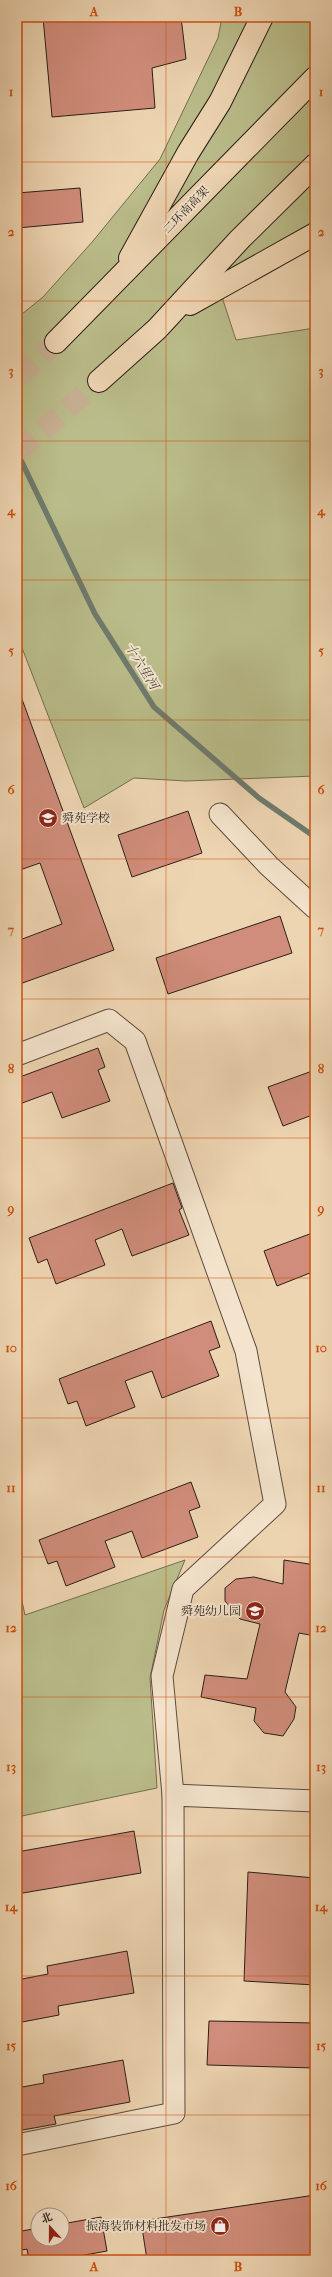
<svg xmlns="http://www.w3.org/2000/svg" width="332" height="2277" viewBox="0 0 332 2277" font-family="'IM FELL French Canon','Noto Serif SC',serif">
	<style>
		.green { fill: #babd8b; stroke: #726e52 }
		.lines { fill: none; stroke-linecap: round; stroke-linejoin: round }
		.stream { stroke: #6e7b6e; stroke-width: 5.5 }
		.building { fill: #d08d7b; stroke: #2b1e19 }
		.highway-tunnel { stroke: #c7b093; stroke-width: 22; stroke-dasharray: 22 11; stroke-linecap: butt }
		.minor-casing { stroke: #5c4c3f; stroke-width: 23 }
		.highway-casing { stroke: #2b1e19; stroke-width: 24 }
		.minor { stroke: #f4e4cd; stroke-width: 21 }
		.highway { stroke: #eed5b2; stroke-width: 22 }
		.grid { fill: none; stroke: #cc500e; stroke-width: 1; stroke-opacity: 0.55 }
		.labels { text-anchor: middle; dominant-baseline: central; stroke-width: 4; stroke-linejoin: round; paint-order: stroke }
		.street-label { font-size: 12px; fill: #2b1e19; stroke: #f4e4cd }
		.poi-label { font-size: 12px; fill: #2b1e19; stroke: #f4e4cd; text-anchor: end }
		.water-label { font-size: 13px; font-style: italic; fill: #4d4c44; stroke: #f4e4cd }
		.neatline { fill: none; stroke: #cc500e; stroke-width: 1.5 }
		.grid-label { font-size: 13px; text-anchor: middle; font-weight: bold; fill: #cc500e }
	</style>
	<rect width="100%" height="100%" fill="#eed5b2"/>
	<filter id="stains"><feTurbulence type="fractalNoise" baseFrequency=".005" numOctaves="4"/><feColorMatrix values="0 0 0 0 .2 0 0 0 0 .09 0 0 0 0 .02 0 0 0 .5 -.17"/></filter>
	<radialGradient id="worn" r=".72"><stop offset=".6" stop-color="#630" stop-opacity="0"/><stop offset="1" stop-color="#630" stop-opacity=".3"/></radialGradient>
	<g class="green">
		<polygon points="222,17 315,17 315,233 222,297 236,340 315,328 315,776 186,781 134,778 84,808 17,635 17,318 43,297 93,241 160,159 218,38"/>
		<polygon points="185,1560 164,1610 150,1678 157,1788 17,1817 17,1592 20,1592 25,1615"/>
	</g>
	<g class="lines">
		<polyline class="stream" points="17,452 95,614 154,707 259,798 315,837"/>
	</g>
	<g class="building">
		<polygon points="43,17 181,17 186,59 152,68 155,108 52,117"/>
		<polygon points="80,188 83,222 17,228 17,193"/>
		<polygon points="17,691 19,691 114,950 17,985 17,941 62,924 40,863 17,871"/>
		<polygon points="188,811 202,853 132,877 118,835"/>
		<polygon points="280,916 292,953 168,994 156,958"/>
		<polygon points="98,1048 105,1067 98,1070 110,1101 62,1118 52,1092 17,1105 17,1078"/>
		<polygon points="315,1070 315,1114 283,1126 268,1087"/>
		<polygon points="173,1183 182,1208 179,1210 189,1235 132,1256 122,1229 95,1240 105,1265 56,1284 47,1259 38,1263 29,1238"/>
		<polygon points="315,1232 315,1271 277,1286 264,1251"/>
		<polygon points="211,1321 220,1347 209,1351 219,1376 162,1398 152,1371 125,1381 135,1407 86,1426 77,1401 68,1404 59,1379"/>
		<polygon points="191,1482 200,1507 189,1511 198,1537 142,1558 132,1531 105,1541 115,1567 66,1586 57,1561 48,1564 39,1540"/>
		<polygon points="284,1560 315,1565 315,1636 299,1633 285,1692 296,1707 294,1719 283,1736 264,1733 254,1721 256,1708 201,1697 205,1675 247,1679 260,1624 240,1619 225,1601 225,1588 236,1579 254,1577 283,1584"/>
		<polygon points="134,1831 141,1873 17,1894 17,1852"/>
		<polygon points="248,1872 315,1878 315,1985 244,1981"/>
		<polygon points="127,1951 134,1993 58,2006 59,2015 17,2023 17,1980 48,1974 47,1966"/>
		<polygon points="209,2021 315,2023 315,2068 207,2065"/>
		<polygon points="123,2060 130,2102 54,2116 56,2124 17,2131 17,2088 44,2083 43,2075"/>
		<polygon points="315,2195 315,2260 147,2260 141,2221"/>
		<polygon points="101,2217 107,2251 57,2260 29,2260 27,2249 17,2251 17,2232 38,2228 38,2239 62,2239 62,2224"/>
	</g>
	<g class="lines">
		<g class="highway-tunnel">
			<polyline points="17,377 56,342"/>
			<polyline points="17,452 99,381"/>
		</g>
		<defs>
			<g id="minor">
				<polyline points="220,814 269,866 315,908"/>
				<polyline points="17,1055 109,1020 135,1041 246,1351 275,1504 183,1589 162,1676 173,1795"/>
				<polyline points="17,2145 174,2113 173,1795 315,1801"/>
			</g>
			<g id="highway">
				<polyline points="130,258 188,153 220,102 262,17"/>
				<polyline points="190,304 315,234"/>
				<polyline points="56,342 315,78"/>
				<polyline points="99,381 157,329 240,239 315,165"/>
			</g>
		</defs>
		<use href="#minor" class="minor-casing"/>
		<use href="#highway" class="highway-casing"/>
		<use href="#minor" class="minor"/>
		<use href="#highway" class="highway"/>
	</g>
	<path class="grid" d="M 166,17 L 166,2260M 17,162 L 315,162M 17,301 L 315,301M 17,441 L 315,441M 17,580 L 315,580M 17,720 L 315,720M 17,859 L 315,859M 17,999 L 315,999M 17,1138 L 315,1138M 17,1278 L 315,1278M 17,1418 L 315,1418M 17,1557 L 315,1557M 17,1697 L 315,1697M 17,1836 L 315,1836M 17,1976 L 315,1976M 17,2115 L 315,2115"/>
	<defs>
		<symbol id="school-disc" viewBox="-11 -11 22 22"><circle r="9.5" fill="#8f2418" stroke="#f4e4cd"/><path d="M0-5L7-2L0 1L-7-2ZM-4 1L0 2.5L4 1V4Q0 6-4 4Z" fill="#fff"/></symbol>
		<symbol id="shop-disc" viewBox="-11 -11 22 22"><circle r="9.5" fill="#8f2418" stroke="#f4e4cd"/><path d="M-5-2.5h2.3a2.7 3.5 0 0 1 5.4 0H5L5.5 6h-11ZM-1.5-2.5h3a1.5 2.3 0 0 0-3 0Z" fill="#fff"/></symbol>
	</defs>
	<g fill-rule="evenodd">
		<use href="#school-disc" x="37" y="807" width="22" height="22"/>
		<use href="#school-disc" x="244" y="1600" width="22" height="22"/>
		<use href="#shop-disc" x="209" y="2215" width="22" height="22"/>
	</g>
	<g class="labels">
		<g class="street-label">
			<text transform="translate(186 210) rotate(-46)">二环南高架</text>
		</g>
		<g class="poi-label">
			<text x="62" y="818" text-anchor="start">舜苑学校</text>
			<text x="241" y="1611">舜苑幼儿园</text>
			<text x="206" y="2226">振海装饰材料批发市场</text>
		</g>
		<g class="water-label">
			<text transform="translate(142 666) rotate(58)">十六里河</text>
		</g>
	</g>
	<rect width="332" height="2277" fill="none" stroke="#eed5b2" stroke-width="44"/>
	<g transform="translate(50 2227) rotate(339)"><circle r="19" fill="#f4e4cd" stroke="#a49585"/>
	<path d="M0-3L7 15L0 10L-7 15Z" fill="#8f2418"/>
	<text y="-6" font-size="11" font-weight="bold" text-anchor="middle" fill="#2b1e19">北</text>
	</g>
	<rect x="22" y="22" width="288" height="2233" class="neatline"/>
	<g class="grid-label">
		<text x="94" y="16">A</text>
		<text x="238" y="16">B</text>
		<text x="11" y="96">1</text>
		<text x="321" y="96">1</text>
		<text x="11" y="236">2</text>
		<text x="321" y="236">2</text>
		<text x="11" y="375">3</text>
		<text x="321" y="375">3</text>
		<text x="11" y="515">4</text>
		<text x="321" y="515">4</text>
		<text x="11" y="655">5</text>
		<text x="321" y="655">5</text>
		<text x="11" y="794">6</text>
		<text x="321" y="794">6</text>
		<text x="11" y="934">7</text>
		<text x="321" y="934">7</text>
		<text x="11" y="1073">8</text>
		<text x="321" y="1073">8</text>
		<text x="11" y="1213">9</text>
		<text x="321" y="1213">9</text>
		<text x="11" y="1352">10</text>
		<text x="321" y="1352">10</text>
		<text x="11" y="1492">11</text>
		<text x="321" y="1492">11</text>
		<text x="11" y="1632">12</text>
		<text x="321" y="1632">12</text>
		<text x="11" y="1771">13</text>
		<text x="321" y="1771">13</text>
		<text x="11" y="1911">14</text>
		<text x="321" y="1911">14</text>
		<text x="11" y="2050">15</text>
		<text x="321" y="2050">15</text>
		<text x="11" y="2190">16</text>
		<text x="321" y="2190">16</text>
		<text x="94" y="2271">A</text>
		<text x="238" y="2271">B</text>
	</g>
	<rect width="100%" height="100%" filter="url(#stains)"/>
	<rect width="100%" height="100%" fill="url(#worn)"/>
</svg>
